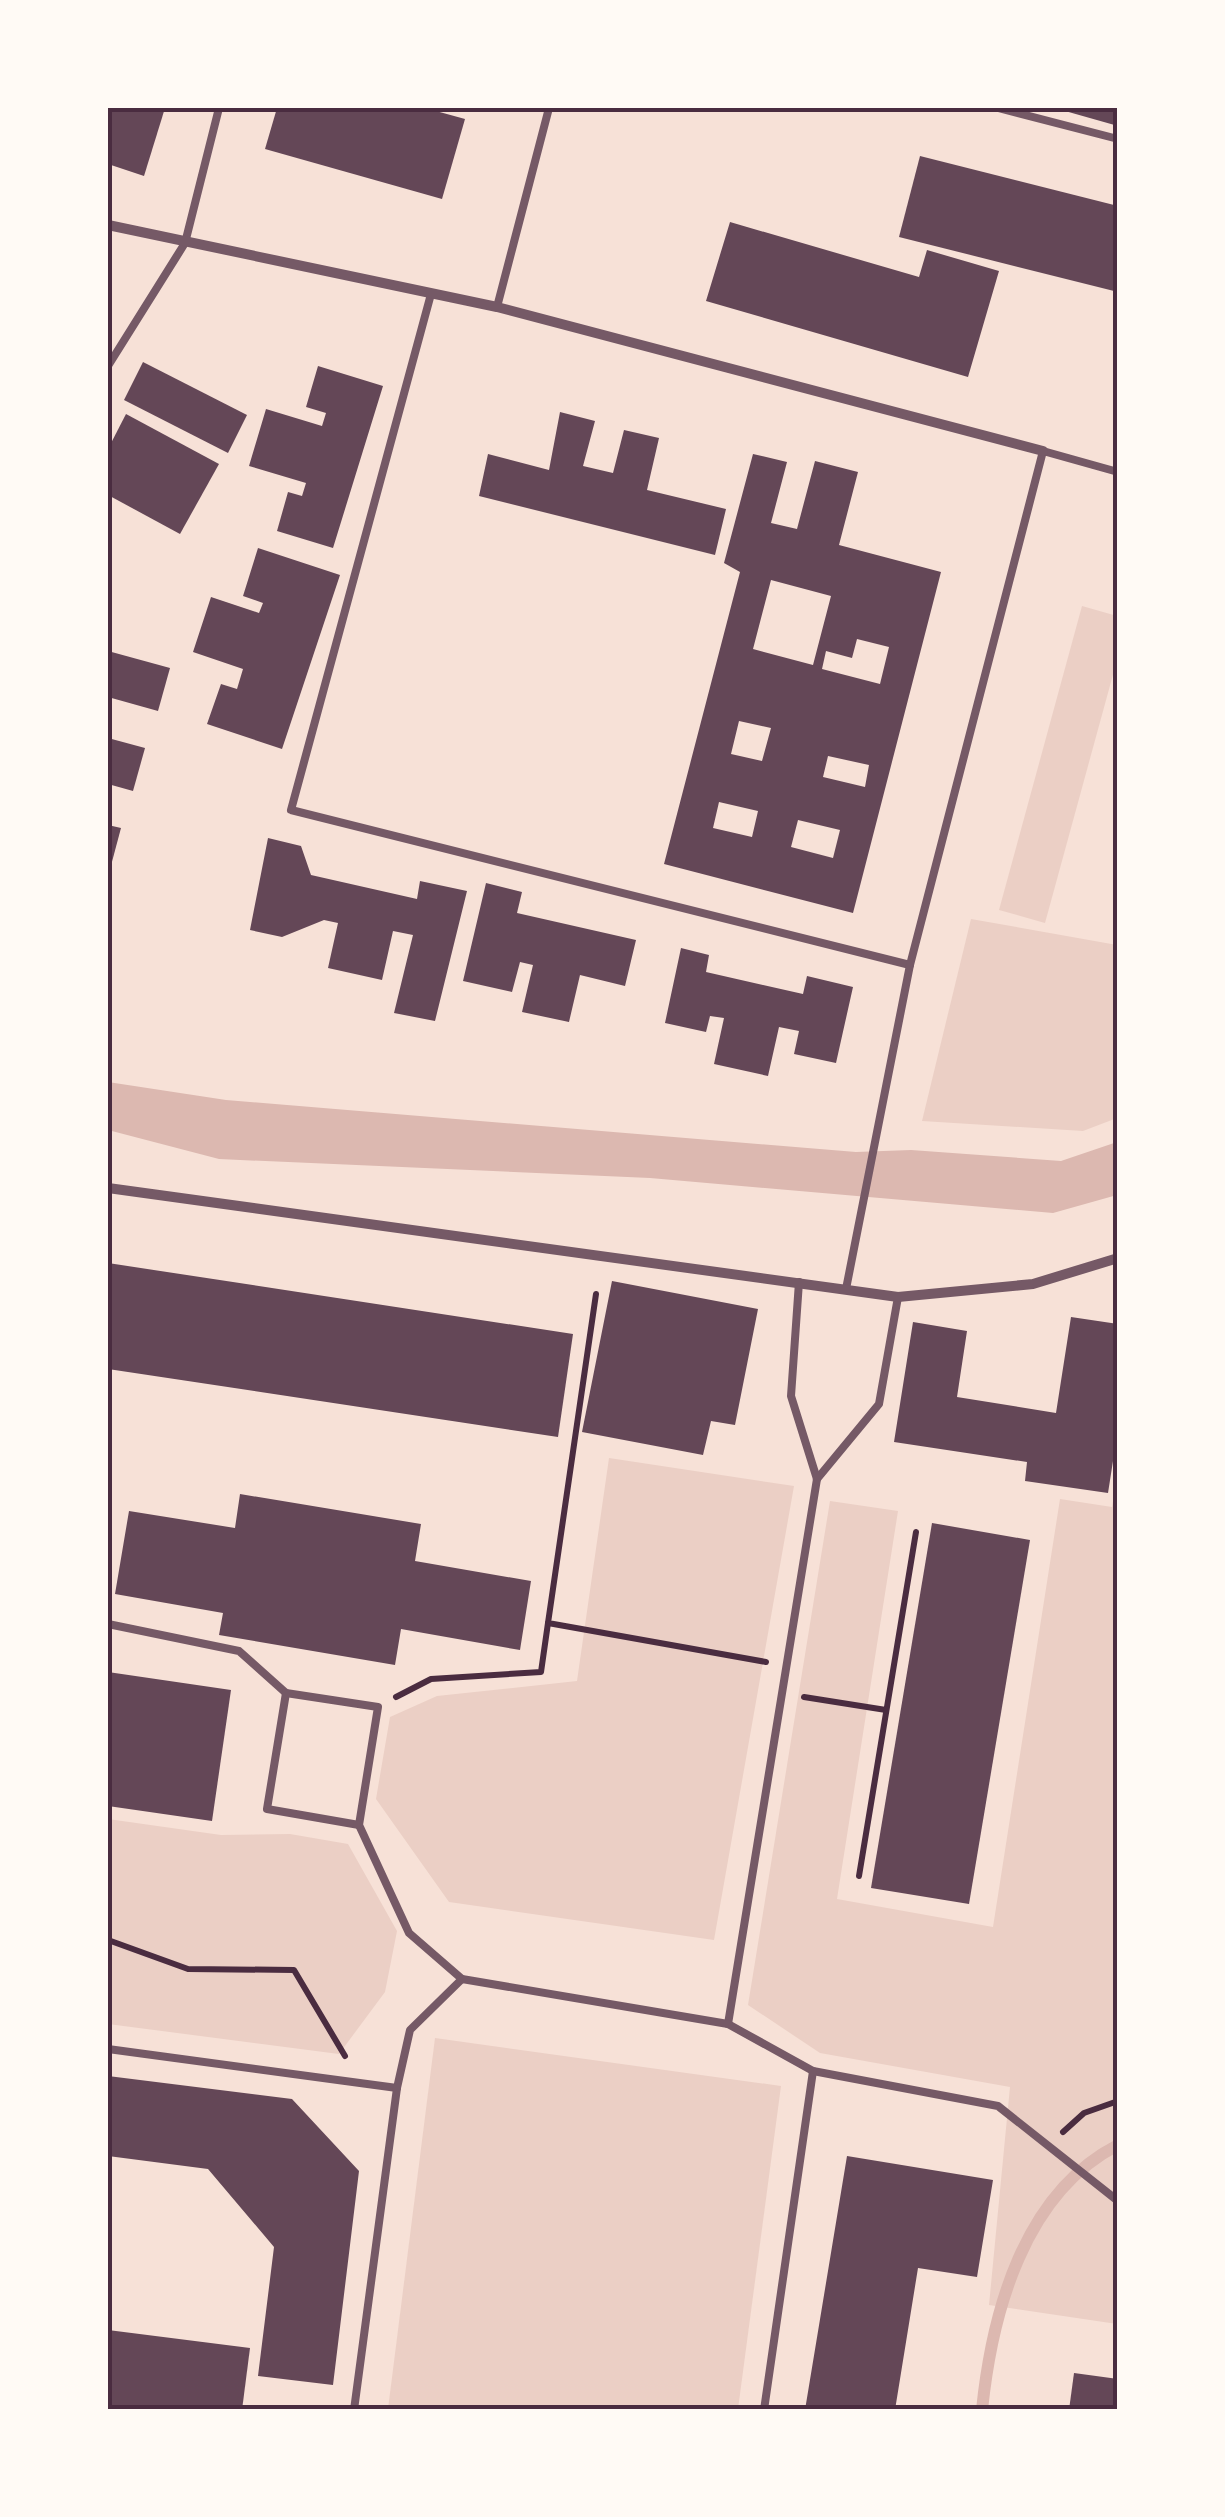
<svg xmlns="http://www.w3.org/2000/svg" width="1225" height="2517" viewBox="0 0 1225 2517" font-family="'Titillium Web',sans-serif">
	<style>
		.green { fill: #ebcfc5 }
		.water { fill: #dcb8b0 }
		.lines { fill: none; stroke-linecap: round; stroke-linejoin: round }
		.stream { stroke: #dcb8b0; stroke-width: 12 }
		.building { fill: #644757; fill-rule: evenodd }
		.path { stroke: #4a2c40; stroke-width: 6 }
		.service { stroke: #755966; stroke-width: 8 }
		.minor { stroke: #755966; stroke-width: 10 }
		.neatline { fill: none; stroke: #4a2c40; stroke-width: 4 }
	</style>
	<rect width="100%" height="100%" fill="#f7e1d7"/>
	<g class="green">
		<polygon points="1082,606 1117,616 1117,660 1045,923 999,910"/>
		<polygon points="971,919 1117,945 1117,1118 1083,1131 922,1121"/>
		<polygon points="609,1458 794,1486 714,1940 449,1902 376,1799 390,1717 437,1696 577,1681"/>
		<polygon points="1117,1477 1117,2324 989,2305 1010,2087 820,2053 748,2005 830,1501 898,1511 837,1899 993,1927 1060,1499 1112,1507"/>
		<polygon points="108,1819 221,1835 290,1834 348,1844 397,1931 385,1992 339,2054 108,2024"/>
		<polygon points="435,2038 781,2086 738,2409 388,2409"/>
	</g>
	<polygon class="water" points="108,1082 226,1100 856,1152 911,1150 1061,1161 1117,1142 1117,1195 1053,1213 650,1178 219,1159 108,1130"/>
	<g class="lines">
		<path class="stream" d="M 982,2410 C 992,2312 1024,2193 1118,2145"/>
	</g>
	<g class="building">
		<polygon points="108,108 165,108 144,176 108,164"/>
		<polygon points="277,108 425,108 465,119 442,199 265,149"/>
		<polygon points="1058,108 1118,108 1118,126 1058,109"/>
		<polygon points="920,156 1118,206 1118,292 899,237"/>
		<polygon points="730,222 919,277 927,250 999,271 968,377 706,301"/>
		<polygon points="143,362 247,415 228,453 124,400"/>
		<polygon points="318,366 383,386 333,548 277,531 288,492 302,496 306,483 249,466 266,409 322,426 326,413 306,407"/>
		<polygon points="560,412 595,421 583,466 613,473 624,430 659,438 647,490 726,509 715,555 479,496 488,454 549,470"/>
		<polygon points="126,414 219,464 180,534 108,495 108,449"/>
		<path d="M 753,454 L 787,462 L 771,523 L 797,529 L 815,461 L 858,472 L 839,545 L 941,572 L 853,913 L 664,864 L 740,572 L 724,563 ZM 771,580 L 831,596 L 813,665 L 753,649 ZM 857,639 L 889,647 L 880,684 L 822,669 L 826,651 L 852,658 ZM 739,721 L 771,728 L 762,761 L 731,754 ZM 828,756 L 869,765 L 865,787 L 823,777 ZM 719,802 L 758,811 L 752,837 L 713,828 ZM 798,820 L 840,830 L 833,858 L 791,847 Z"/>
		<polygon points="258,548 340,575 282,749 207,724 221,684 237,689 243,669 193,652 211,597 259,613 263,603 243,596"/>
		<polygon points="108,651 170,668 158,711 108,697"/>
		<polygon points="108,738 145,748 133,791 108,784"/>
		<polygon points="108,825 121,828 109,873 108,873"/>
		<polygon points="268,838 301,846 311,875 417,899 420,881 467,891 435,1021 394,1013 413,935 393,931 382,980 328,968 338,923 324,920 282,937 250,930"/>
		<polygon points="486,883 522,892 517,913 636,940 625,986 580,975 569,1022 522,1012 533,965 520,962 512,992 463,981"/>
		<polygon points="681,948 709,955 706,972 803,994 807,976 853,987 836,1063 794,1054 799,1031 779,1027 768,1076 714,1064 724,1018 710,1016 706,1032 665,1023"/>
		<polygon points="108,1263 573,1334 558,1437 108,1369"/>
		<polygon points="612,1281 758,1309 735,1425 711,1421 703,1455 582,1432"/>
		<polygon points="1071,1317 1118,1324 1118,1429 1108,1493 1025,1481 1027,1462 894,1442 913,1322 967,1331 957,1397 1056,1413"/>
		<polygon points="240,1494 421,1524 415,1561 531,1581 520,1650 401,1629 395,1665 219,1635 223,1613 115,1594 129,1511 235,1528"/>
		<polygon points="932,1523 1030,1540 969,1904 871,1888"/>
		<polygon points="108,1672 231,1690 212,1821 108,1806"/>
		<polygon points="108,2076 292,2099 359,2171 333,2385 258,2376 274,2247 208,2169 108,2156"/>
		<polygon points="847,2156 993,2180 977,2277 918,2268 895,2410 805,2410"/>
		<polygon points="108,2330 250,2348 242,2410 108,2410"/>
		<polygon points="1074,2373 1118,2379 1118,2410 1069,2410"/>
	</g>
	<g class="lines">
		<g class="path">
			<polyline points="596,1294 548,1623 766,1662"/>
			<polyline points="396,1697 431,1679 541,1672 548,1623"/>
			<polyline points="804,1697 886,1710"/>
			<polyline points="859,1876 916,1532"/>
			<polyline points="108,1940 188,1969 294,1970 345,2056"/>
			<polyline points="1063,2132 1084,2113 1118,2101"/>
		</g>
		<g class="service">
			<polyline points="998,108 1118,139"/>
			<polyline points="431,294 291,810 910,965"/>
			<polyline points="497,307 549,108"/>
			<polyline points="108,366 185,243 219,108"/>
			<polyline points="846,1289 910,965 1043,451 1118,472"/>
			<polyline points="817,1479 879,1404 898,1297"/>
			<polyline points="108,1624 239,1651 286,1693 378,1707 359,1825 409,1933 462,1979"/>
			<polyline points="286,1693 267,1809 359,1825"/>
			<polyline points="728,2024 817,1479 791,1396 799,1282"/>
			<polyline points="108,2049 397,2088"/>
			<polyline points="354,2410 397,2088 410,2030 462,1979 728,2024 813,2071 998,2106 1118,2201"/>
			<polyline points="764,2410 813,2071"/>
		</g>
		<g class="minor">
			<polyline points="108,225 497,307 1043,451"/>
			<polyline points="108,1188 898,1297 1033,1284 1118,1258"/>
		</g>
	</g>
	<rect width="1225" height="2517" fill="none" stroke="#fffaf5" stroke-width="220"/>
	<rect x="110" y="110" width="1005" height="2297" class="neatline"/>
</svg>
